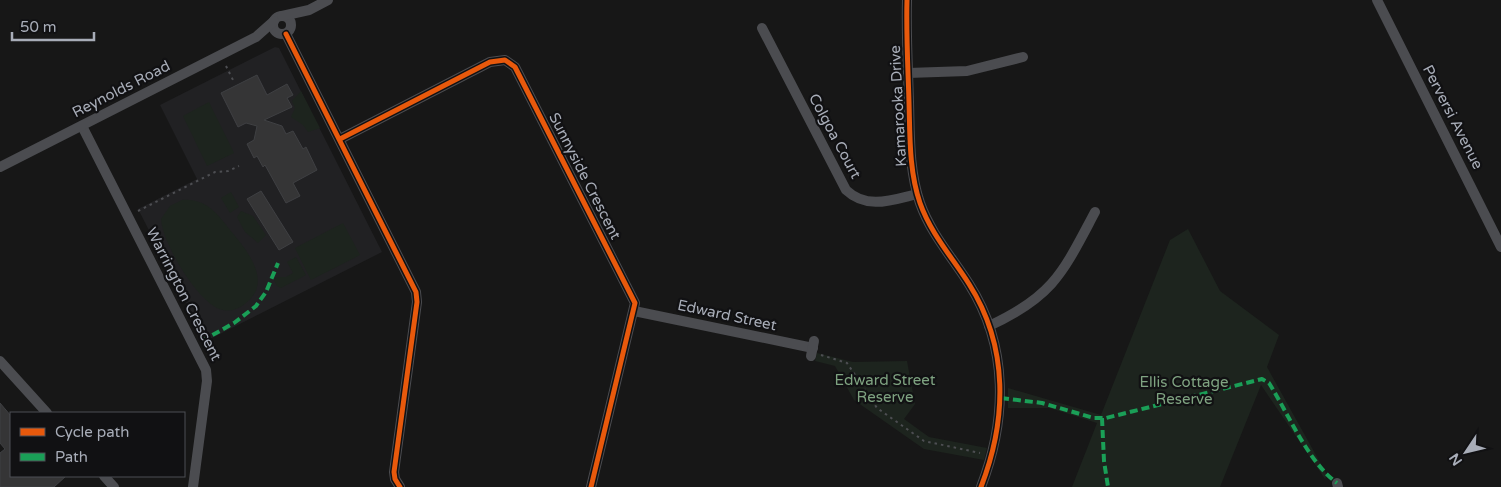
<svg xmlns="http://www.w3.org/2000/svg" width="1501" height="487" viewBox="0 0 1501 487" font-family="'Varela Round',sans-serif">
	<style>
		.built { fill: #212123 }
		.green { fill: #1d241e }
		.building { fill: #353536; stroke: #3f4043 }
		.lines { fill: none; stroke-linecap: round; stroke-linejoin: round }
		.path { stroke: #4d4e52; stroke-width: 2; stroke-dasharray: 2.5 4; stroke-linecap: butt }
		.street { stroke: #4b4c50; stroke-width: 10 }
		.quiet { stroke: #1a9f57; stroke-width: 4; stroke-dasharray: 8 4; stroke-linecap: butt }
		.cycleway-casing { stroke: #111113; stroke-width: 8 }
		.cycleway { stroke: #e8590c; stroke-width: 5 }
		.labels { text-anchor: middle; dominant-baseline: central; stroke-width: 4.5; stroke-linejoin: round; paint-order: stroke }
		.street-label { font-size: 15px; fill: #a8adb8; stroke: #111113 }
		.park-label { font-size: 15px; fill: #7fa381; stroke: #111113 }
	</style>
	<rect width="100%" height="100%" fill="#171717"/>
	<polygon class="built" points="275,47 279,48 382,252 206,341 138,209 197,179 160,105"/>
	<g class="green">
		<polygon points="301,91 320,128 308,132 303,125 291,117 295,108 292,101"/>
		<polygon points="209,102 234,153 207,166 183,116"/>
		<polygon points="231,192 239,207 230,213 221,198"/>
		<path d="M 182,200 C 205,198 217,213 230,230 C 246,249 273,281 247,302 C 241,308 232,312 223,310 C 199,306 162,242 161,219 L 170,206 Z"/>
		<polygon points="241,211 253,216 266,235 258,243 245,232 237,217"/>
		<polygon points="343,223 360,255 311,280 295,248"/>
		<polygon points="1188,229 1220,291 1279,335 1267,367 1327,475 1325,479 1261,385 1220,487 1072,487 1097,423 1050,408 1008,408 1008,388 1101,415 1170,240"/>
		<polygon points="296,257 306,275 281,288 277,286 274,280 276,277 286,277 293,273 287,262"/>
		<polygon points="817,353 853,362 907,361 915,404 904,419 929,437 987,448 984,460 924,449 854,400 835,366 815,361"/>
	</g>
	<g class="building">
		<polygon points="257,75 267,95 287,84 293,95 287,98 292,107 264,120 282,126 286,134 293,131 303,149 306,147 317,170 293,183 300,196 286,203 265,165 263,167 257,156 254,158 247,144 254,140 257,126 246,123 238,127 221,93"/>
		<polygon points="261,191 293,242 279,250 247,199"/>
		<polygon points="0,403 11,416 11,476 66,476 54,487 0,487 0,453 5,449 0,443"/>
	</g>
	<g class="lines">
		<g class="path">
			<polyline points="226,66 234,82"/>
			<polyline points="138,211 215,172 228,171 239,166"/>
			<polyline points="821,355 847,363 877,408 924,441 980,453"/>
		</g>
		<g class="street">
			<path d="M 907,0 C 906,34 908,68 909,102 C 910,136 909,171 920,203 C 931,234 952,257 969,284 C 1009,347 1007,420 981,487"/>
			<polyline points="1377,0 1501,247"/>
			<circle cx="282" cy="25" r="9"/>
			<polyline points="282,16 309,10 328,0"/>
			<path d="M 762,28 L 846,190 C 867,210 892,200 917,194"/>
			<polyline points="286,34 416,292 417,302 394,472 395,479 400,487"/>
			<polyline points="908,73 967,71 1023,57"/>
			<polyline points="82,126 206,370 207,381 193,487"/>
			<polyline points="340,139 490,62 505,60 515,67 635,303 591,487"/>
			<polyline points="0,167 256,37 274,21"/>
			<polyline points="634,311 813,348"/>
			<path d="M 989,326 C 1054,296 1063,272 1095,212"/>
			<polyline points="811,356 814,341"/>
			<polyline points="0,361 47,413"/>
			<polyline points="104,476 114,487"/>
			<polyline points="1337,483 1338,487"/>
		</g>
		<g class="quiet">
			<polyline points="202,341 234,323 256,306 266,292 278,263"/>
			<path d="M 1001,398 L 1042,403 L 1094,418 L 1106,418 L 1262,379 L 1269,383 C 1288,413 1308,462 1337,483"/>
			<polyline points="1102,418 1104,461 1108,487"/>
		</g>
		<defs>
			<g id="cycleway">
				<path d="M 907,0 C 906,34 908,68 909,102 C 910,136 909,171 920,203 C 931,234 952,257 969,284 C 1009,347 1007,420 981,487"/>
				<polyline points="286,34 416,292 417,302 394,472 395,479 400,487"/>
				<polyline points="340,139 490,62 505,60 515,67 635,303 591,487"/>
			</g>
		</defs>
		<use href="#cycleway" class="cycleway-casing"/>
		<use href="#cycleway" class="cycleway"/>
	</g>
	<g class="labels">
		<g class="street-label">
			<text transform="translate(121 89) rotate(-27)">Reynolds Road</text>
			<text transform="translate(898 106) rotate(-93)">Kamarooka Drive</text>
			<text transform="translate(1453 117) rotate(63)">Perversi Avenue</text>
			<text transform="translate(835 136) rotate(62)">Colgoa Court</text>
			<text transform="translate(585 176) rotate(63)">Sunnyside Crescent</text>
			<text transform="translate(184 294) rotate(63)">Warrington Crescent</text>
			<text transform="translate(727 315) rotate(12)">Edward Street</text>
		</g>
		<g class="park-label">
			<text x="885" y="380">Edward Street<tspan x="885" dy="17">Reserve</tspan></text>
			<text x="1184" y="382">Ellis Cottage<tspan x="1184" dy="17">Reserve</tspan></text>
		</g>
	</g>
	<rect x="10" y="412" width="175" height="65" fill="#111113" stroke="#4d4f55"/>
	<rect x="20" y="428" width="25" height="8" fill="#e8590c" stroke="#4d4f55"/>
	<text x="55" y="437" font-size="15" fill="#a8adb8">Cycle path</text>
	<rect x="20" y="453" width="25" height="8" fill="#1a9f57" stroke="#4d4f55"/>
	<text x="55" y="462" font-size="15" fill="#a8adb8">Path</text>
	<g transform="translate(1466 452) rotate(235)" stroke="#111113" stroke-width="4" paint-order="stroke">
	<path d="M0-4L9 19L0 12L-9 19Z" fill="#a8adb8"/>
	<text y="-8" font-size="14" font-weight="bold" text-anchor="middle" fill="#a8adb8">N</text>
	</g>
	<path d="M12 32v8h82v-8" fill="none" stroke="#a8adb8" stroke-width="2.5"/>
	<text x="20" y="32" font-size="15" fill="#a8adb8" stroke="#111113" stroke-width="4" paint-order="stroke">50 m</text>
</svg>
